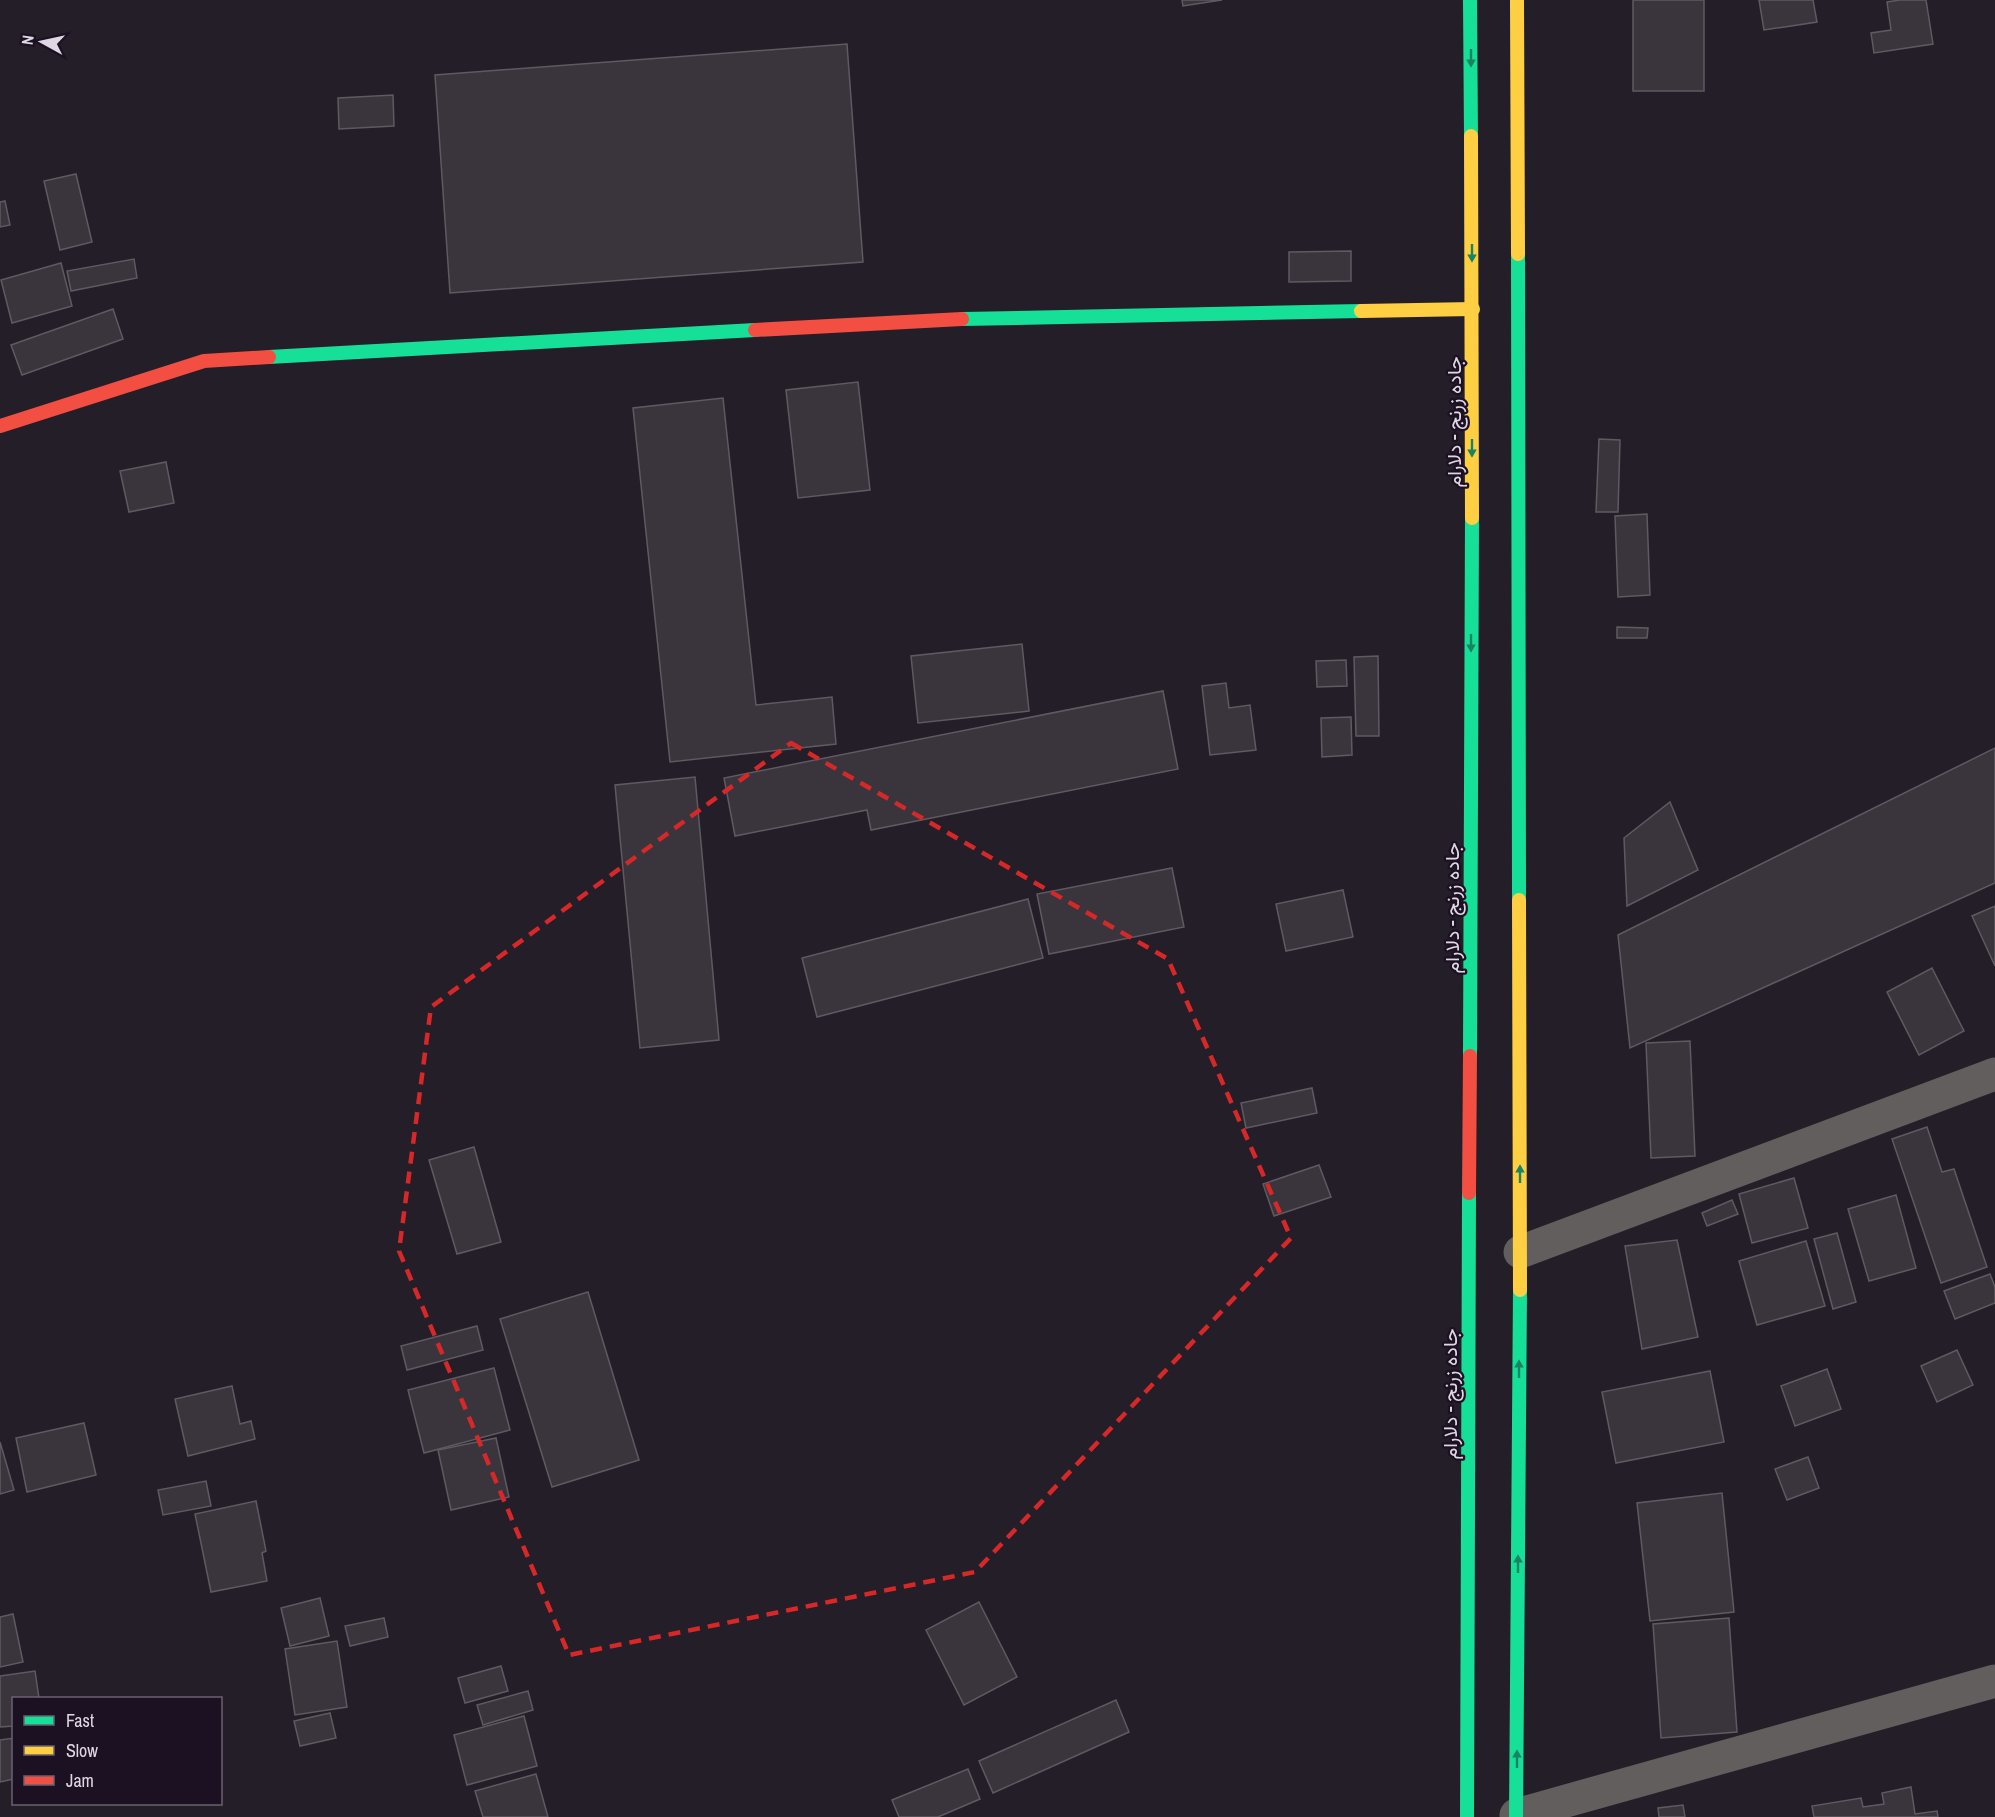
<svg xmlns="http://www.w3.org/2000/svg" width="1995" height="1817" viewBox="0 0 1995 1817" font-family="'Archivo Narrow',Vazirmatn,sans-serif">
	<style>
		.building { fill: #3a353d; stroke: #5f5962; stroke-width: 1.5 }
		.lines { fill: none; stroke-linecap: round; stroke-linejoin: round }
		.street { stroke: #625e5e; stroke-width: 33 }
		.fast { stroke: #16e098; stroke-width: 14 }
		.slow { stroke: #ffcf43; stroke-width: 14 }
		.jam { stroke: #f24e42; stroke-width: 14 }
		.oneway { fill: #198363 }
		.marked { fill: none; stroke: #d62828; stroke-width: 4.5; stroke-dasharray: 12 8; stroke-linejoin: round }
		.labels { text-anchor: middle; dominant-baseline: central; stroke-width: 4.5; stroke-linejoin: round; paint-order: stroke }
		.street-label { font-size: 20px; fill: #dfd8e4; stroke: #1c1122 }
	</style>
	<rect width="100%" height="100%" fill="#241e28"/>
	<g class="building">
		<polygon points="1182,0 1222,0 1183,6"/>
		<rect x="1633" y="0" width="71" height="91"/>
		<polygon points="1759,0 1813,0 1817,22 1764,30"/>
		<polygon points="1900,0 1926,0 1933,44 1874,53 1871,33 1891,30 1887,2"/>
		<polygon points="847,44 863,262 450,293 435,75"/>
		<polygon points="393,95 394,126 339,129 338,98"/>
		<polygon points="76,174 92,242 60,250 44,181"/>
		<polygon points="5,201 10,225 0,227 0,202"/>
		<polygon points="1351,251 1351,281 1289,282 1289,252"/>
		<polygon points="134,259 137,278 71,291 67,271"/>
		<polygon points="61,263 72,306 12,323 1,280"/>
		<polygon points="113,309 123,339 22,375 11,345"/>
		<polygon points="858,382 870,490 798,498 786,390"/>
		<polygon points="723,398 756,705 832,697 836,744 670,762 633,408"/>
		<polygon points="1599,439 1620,440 1618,512 1596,512"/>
		<polygon points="166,462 174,503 129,512 120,471"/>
		<polygon points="1647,514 1650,595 1618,597 1615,516"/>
		<polygon points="1617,627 1648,628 1647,638 1617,638"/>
		<polygon points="1022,644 1029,711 918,723 911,656"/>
		<polygon points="1378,656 1379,736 1356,736 1354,657"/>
		<polygon points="1346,660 1347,686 1317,687 1316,661"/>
		<polygon points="1226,683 1229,708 1250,705 1256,750 1210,755 1202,686"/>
		<polygon points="1163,691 1178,769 871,830 867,810 735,836 724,778"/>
		<polygon points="1351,717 1352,755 1322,757 1321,718"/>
		<polygon points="1995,748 1995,883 1630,1048 1618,935"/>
		<polygon points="695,777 719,1040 640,1048 615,785"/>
		<polygon points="1670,802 1698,870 1627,906 1624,838"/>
		<polygon points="1172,868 1184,927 1049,954 1037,894"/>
		<polygon points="1343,890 1353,937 1286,951 1276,904"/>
		<polygon points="1028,899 1043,958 817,1017 802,958"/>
		<polygon points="1995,906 1995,966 1972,916"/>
		<polygon points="1932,968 1964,1031 1919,1055 1887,992"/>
		<polygon points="1690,1041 1695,1156 1651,1158 1646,1043"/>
		<polygon points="1312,1088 1317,1113 1246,1128 1241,1103"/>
		<polygon points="1927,1127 1942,1172 1954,1169 1987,1267 1941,1283 1892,1139"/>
		<polygon points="474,1147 501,1242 457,1254 429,1160"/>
		<polygon points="1319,1165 1331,1197 1274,1216 1263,1184"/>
		<polygon points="1794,1178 1808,1228 1752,1243 1739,1194"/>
		<polygon points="1896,1195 1916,1268 1869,1281 1848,1209"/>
		<polygon points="1732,1200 1738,1214 1707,1226 1702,1213"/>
		<polygon points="1837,1233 1856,1302 1833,1309 1814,1239"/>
		<polygon points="1677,1240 1698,1337 1642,1349 1625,1246"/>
		<polygon points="1806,1241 1825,1306 1757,1325 1739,1261"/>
		<polygon points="1990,1274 1995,1287 1995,1303 1955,1319 1944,1291"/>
		<polygon points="588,1292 639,1460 552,1487 500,1319"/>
		<polygon points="477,1326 483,1350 407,1370 401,1346"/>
		<polygon points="1957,1350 1973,1385 1937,1402 1921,1366"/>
		<polygon points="494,1368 510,1430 424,1453 408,1390"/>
		<polygon points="1827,1369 1841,1409 1795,1426 1781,1386"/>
		<polygon points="1710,1371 1724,1442 1616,1463 1602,1392"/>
		<polygon points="232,1386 240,1424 251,1421 255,1439 188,1456 175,1399"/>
		<polygon points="84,1423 96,1475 27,1492 16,1438"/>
		<polygon points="496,1438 509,1497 451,1510 438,1450"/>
		<polygon points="0,1442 14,1490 0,1494"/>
		<polygon points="1808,1457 1819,1488 1787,1500 1775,1469"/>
		<polygon points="206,1481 211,1506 163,1515 158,1490"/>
		<polygon points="1722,1493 1734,1612 1650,1621 1637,1503"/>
		<polygon points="256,1501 266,1551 262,1553 267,1581 211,1592 195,1514"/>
		<polygon points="320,1598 329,1636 290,1646 281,1608"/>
		<polygon points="979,1602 1017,1677 964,1705 926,1630"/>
		<polygon points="13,1614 23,1662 0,1667 0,1617"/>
		<polygon points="384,1618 388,1637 350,1646 345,1626"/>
		<polygon points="1729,1618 1737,1732 1661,1738 1653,1624"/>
		<polygon points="337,1641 347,1707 295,1715 285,1649"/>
		<polygon points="501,1666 508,1691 465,1703 458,1678"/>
		<polygon points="35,1671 39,1698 14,1698 14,1726 0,1727 0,1676"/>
		<polygon points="528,1691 533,1710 483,1725 477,1705"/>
		<polygon points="1116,1700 1129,1732 993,1793 979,1761"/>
		<polygon points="330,1713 336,1738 300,1746 294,1721"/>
		<polygon points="524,1716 537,1766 467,1785 454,1735"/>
		<polygon points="14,1738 14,1779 0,1782 0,1740"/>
		<polygon points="968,1769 980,1799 938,1817 899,1817 892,1800"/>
		<polygon points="536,1774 548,1817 483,1817 475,1791"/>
		<polygon points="1911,1787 1915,1814 1937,1811 1938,1817 1814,1817 1812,1806 1861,1798 1863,1807 1884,1804 1882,1793"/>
		<polygon points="1683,1805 1685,1817 1659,1817 1658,1808"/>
	</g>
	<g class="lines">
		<g class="street">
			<polyline points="1520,1252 1995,1074"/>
			<polyline points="1516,1815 1995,1681"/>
		</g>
		<g class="fast">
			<polyline points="1470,0 1471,136"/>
			<polyline points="1518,254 1519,900"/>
			<polyline points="962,319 1361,311"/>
			<polyline points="269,357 755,330"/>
			<polyline points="1470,1056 1472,518"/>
			<polyline points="1467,1817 1469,1193"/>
			<polyline points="1516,1817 1520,1290"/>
		</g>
		<g class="slow">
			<polyline points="1517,0 1518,254"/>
			<polyline points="1471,136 1472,518"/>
			<polyline points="1361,311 1473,309"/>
			<polyline points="1519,900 1520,1290"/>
		</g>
		<g class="jam">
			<polyline points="755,330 962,319"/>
			<polyline points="0,426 204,361 269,357"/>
			<polyline points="1469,1193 1470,1056"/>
		</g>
	</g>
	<defs><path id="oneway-solid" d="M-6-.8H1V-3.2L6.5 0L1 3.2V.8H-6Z" transform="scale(1.5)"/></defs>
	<g class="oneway">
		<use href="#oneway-solid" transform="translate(1471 58) rotate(90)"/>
		<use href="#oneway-solid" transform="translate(1472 253) rotate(90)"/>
		<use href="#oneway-solid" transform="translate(1472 448) rotate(90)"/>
		<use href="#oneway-solid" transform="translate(1471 643) rotate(90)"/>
		<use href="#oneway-solid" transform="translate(1520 1174) rotate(-90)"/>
		<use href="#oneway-solid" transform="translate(1519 1369) rotate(-90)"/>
		<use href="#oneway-solid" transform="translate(1518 1564) rotate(-90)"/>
		<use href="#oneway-solid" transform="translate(1517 1759) rotate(-90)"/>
	</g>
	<path class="marked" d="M 791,743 L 1168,959 L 1291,1238 L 975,1572 L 569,1655 L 399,1251 L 431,1007 Z"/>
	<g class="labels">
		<g class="street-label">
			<text transform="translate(1453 422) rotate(-90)">جاده زرنج - دلارام</text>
			<text transform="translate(1451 908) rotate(-90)">جاده زرنج - دلارام</text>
			<text transform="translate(1449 1394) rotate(-90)">جاده زرنج - دلارام</text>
		</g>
	</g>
	<rect x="12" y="1697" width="210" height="108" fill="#1c1122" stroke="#6a6170" stroke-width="1.5"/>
	<rect x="24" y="1716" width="30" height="9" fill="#16e098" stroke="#6a6170" stroke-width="1.5"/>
	<text x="66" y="1727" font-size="18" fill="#dfd8e4">Fast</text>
	<rect x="24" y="1746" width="30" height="9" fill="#ffcf43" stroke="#6a6170" stroke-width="1.5"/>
	<text x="66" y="1757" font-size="18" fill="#dfd8e4">Slow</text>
	<rect x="24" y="1776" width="30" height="9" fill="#f24e42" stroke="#6a6170" stroke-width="1.5"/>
	<text x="66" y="1787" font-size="18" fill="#dfd8e4">Jam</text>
	<g transform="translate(42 42) rotate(278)" stroke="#1c1122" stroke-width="4.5" paint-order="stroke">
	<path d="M0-4.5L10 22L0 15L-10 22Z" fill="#dfd8e4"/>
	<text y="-9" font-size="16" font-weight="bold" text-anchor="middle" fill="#dfd8e4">N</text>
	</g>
</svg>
